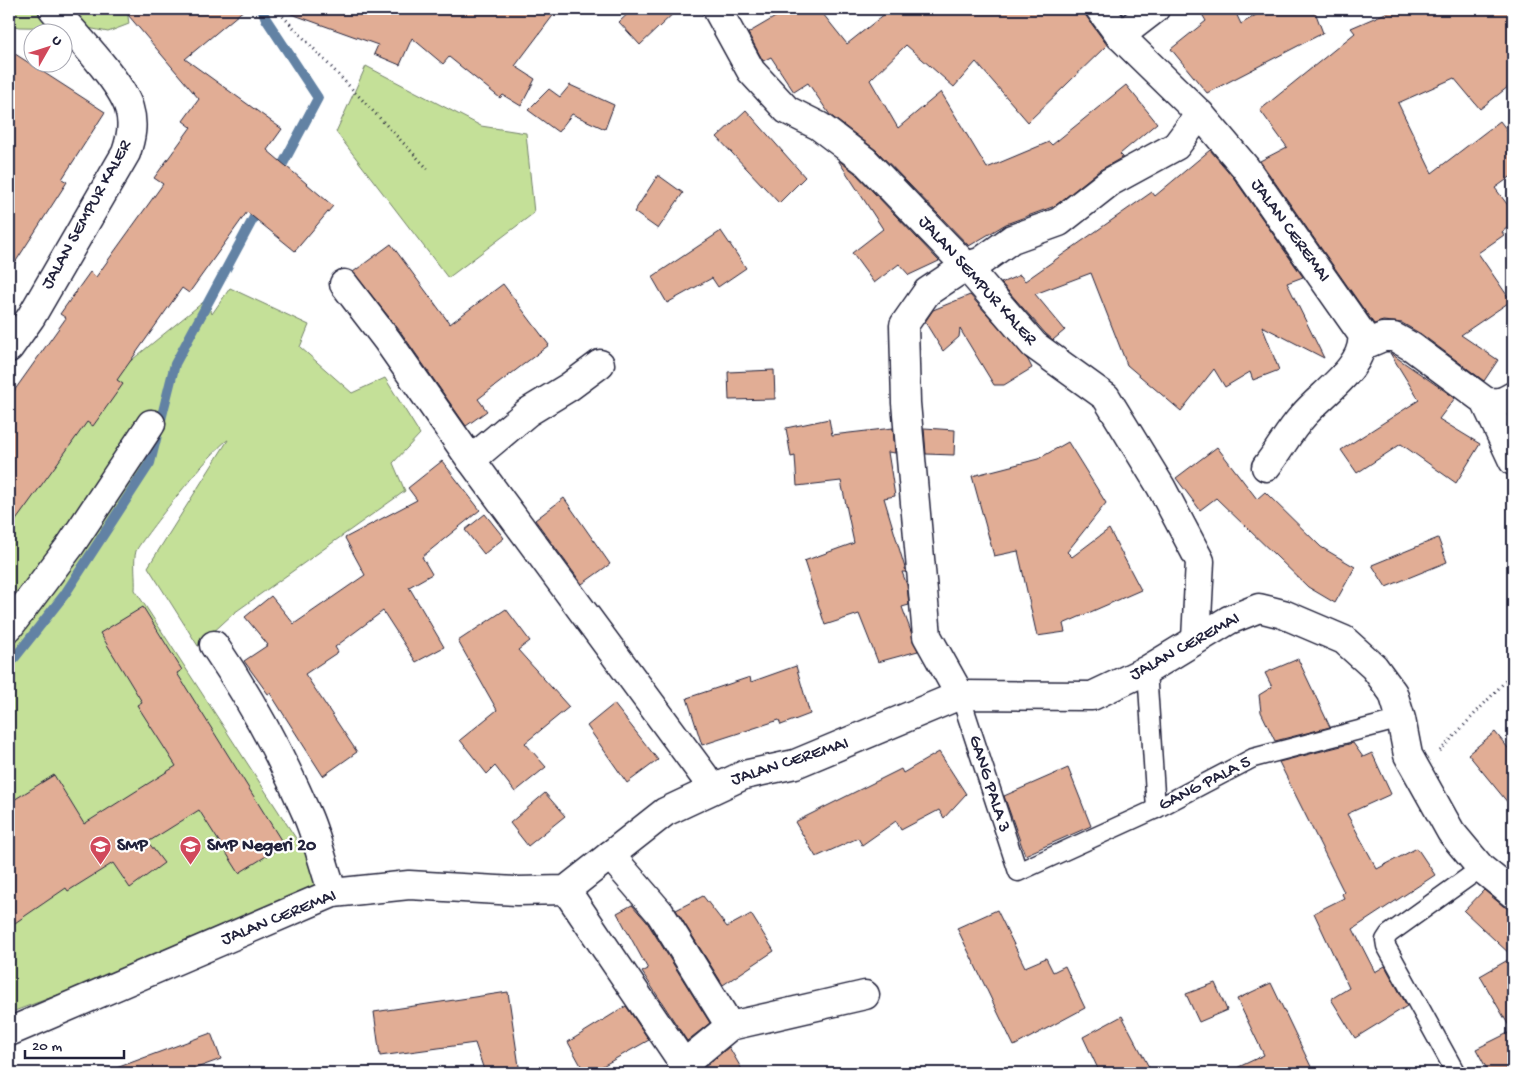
<svg xmlns="http://www.w3.org/2000/svg" width="1522" height="1082" viewBox="0 0 1522 1082" font-family="'Gochi Hand',sans-serif">
	<style>
		.green { fill: #c4e098; stroke: #73816a }
		.lines { fill: none; stroke-linecap: round; stroke-linejoin: round }
		.stream { stroke: #6282a4; stroke-width: 10 }
		.building { fill: #e1ad95; stroke: #22223b }
		.lane-casing { stroke: #22223b; stroke-width: 21 }
		.street-casing { stroke: #22223b; stroke-width: 31 }
		.secondary-casing { stroke: #22223b; stroke-width: 31 }
		.path { stroke: #22223b; stroke-width: 3; stroke-dasharray: 1 4; stroke-linecap: butt }
		.lane { stroke: #fff; stroke-width: 18 }
		.street { stroke: #fff; stroke-width: 28 }
		.secondary { stroke: #fff; stroke-width: 28 }
		.labels { text-anchor: middle; dominant-baseline: central; stroke-width: 4.5; stroke-linejoin: round; paint-order: stroke }
		.street-label { font-size: 18px; fill: #22223b; stroke: #fff }
		.poi-label { font-size: 18px; font-weight: bold; fill: #22223b; stroke: #fff; text-anchor: start }
	</style>
	<rect width="100%" height="100%" fill="#fff"/>
	<filter id="ink" filterUnits="userSpaceOnUse"><feTurbulence type="fractalNoise" baseFrequency=".02" numOctaves="2"/><feDisplacementMap in="SourceGraphic" scale="10" xChannelSelector="R" yChannelSelector="G"/><feConvolveMatrix kernelMatrix="1 2 1 2 8 2 1 2 1" color-interpolation-filters="sRGB"/></filter>
	<g filter="url(#ink)">
		<g class="green">
			<polygon points="9,9 127,9 129,24 108,32 88,28 19,27 9,25"/>
			<polygon points="366,66 481,126 526,133 534,213 448,278 336,132"/>
			<path d="M 230,288 L 309,325 L 300,347 L 352,393 L 385,378 L 420,434 L 393,463 L 405,491 L 234,613 L 198,646 L 148,567 L 228,440 C 217,444 142,538 136,551 C 133,561 136,579 135,590 L 332,894 L 9,1013 L 9,517 L 85,398 L 207,299 L 212,314 Z"/>
		</g>
		<g class="lines">
			<g class="stream">
				<polyline points="262,9 266,19 318,98 277,175"/>
				<polyline points="9,665 65,594 150,463 175,364 260,206"/>
			</g>
		</g>
		<g class="building">
			<polygon points="123,9 245,9 185,59 282,129 267,150 333,206 295,251 247,212 189,293 182,288 117,380 123,384 93,426 87,422 9,530 9,398 66,318 60,314 90,272 96,277 163,184 154,178 191,127 183,121 199,99"/>
			<polygon points="287,9 558,9 515,66 535,79 521,106 503,95 500,98 449,57 443,64 412,38 400,65 374,54 378,45 286,12"/>
			<polygon points="633,9 678,9 640,45 619,22"/>
			<polygon points="789,9 819,9 847,44 891,9 1081,9 1107,45 1028,122 976,62 954,87 906,45 870,80 898,128 941,92 987,168 1049,142 1052,145 1126,85 1157,123 1120,154 1123,157 1100,170 1055,206 1006,224 969,246 876,150 830,115 808,83 794,92 771,57 763,61 748,33"/>
			<polygon points="1199,9 1234,9 1241,24 1266,9 1314,9 1323,33 1207,93 1171,49 1206,21"/>
			<polygon points="1395,9 1513,9 1513,83 1480,109 1454,78 1398,103 1432,173 1500,121 1513,138 1513,175 1495,188 1513,212 1513,223 1502,232 1504,235 1478,253 1511,301 1461,335 1498,360 1484,381 1421,334 1402,323 1383,321 1374,324 1260,161 1287,147 1260,110 1355,33 1351,28"/>
			<polygon points="9,50 105,112 62,179 67,182 9,272"/>
			<polygon points="570,85 614,105 605,129 572,114 558,132 528,110 549,89 560,97"/>
			<polygon points="746,110 805,177 779,203 717,137"/>
			<polygon points="1210,150 1233,177 1303,277 1287,283 1324,358 1262,326 1279,370 1253,380 1250,372 1225,387 1214,369 1181,411 1127,365 1091,273 1035,294 1065,330 1053,340 1045,333 1001,283 1020,275 1025,281 1152,192 1155,196"/>
			<polygon points="838,160 855,173 939,261 909,275 899,264 874,283 852,253 883,229"/>
			<polygon points="658,175 683,193 658,229 634,212"/>
			<polygon points="721,231 746,268 718,287 712,278 667,303 652,277"/>
			<polygon points="391,244 450,324 503,284 549,345 478,399 487,411 466,426 400,331 353,272"/>
			<polygon points="970,295 1028,360 1032,368 1004,385 994,385 960,329 959,337 943,351 925,322 933,310"/>
			<polygon points="1390,353 1455,398 1439,419 1480,444 1456,483 1401,444 1357,473 1341,450 1419,400"/>
			<polygon points="774,370 775,399 729,400 728,372"/>
			<polygon points="829,419 832,435 893,428 895,453 888,452 895,496 884,498 905,568 906,572 902,572 907,585 909,605 902,607 918,651 878,662 859,614 825,625 804,561 854,543 841,481 797,486 795,456 791,457 786,428"/>
			<polygon points="924,428 955,430 954,455 926,454"/>
			<polygon points="1068,442 1106,503 1067,552 1072,557 1109,529 1141,590 1063,624 1065,632 1037,636 1018,551 994,556 972,476 1038,459"/>
			<polygon points="1217,447 1257,499 1265,492 1321,547 1355,567 1335,603 1308,587 1216,498 1200,510 1176,478"/>
			<polygon points="442,461 480,510 422,557 432,574 409,587 444,647 416,662 383,611 335,647 338,652 305,674 357,752 323,776 270,693 268,694 244,661 268,645 245,617 271,596 294,624 365,575 345,538 417,500 408,488"/>
			<polygon points="564,498 610,564 582,584 535,520"/>
			<polygon points="485,514 504,538 484,554 465,530"/>
			<polygon points="1438,538 1447,562 1386,587 1372,565"/>
			<polygon points="143,607 182,670 177,673 284,845 239,873 199,810 148,842 164,863 130,888 113,863 68,891 66,888 9,927 9,803 54,775 84,824 176,766 137,705 142,702 100,633"/>
			<polygon points="506,609 530,641 518,650 569,707 525,743 546,767 515,792 495,766 487,774 460,740 497,710 458,641"/>
			<polygon points="1298,659 1330,727 1275,741 1261,712 1259,695 1272,687 1265,673"/>
			<polygon points="796,666 810,714 781,725 779,720 702,745 687,698 750,677 751,682"/>
			<polygon points="614,704 658,760 627,783 587,726"/>
			<polygon points="1495,732 1513,754 1513,809 1468,754"/>
			<polygon points="1353,743 1363,757 1372,753 1391,794 1347,814 1377,869 1417,848 1435,875 1353,929 1375,972 1385,966 1407,1006 1355,1038 1331,999 1349,988 1314,913 1344,898 1342,894 1344,892 1279,762"/>
			<polygon points="939,752 966,794 944,818 939,810 901,830 896,821 862,845 858,838 816,857 795,822 901,769 903,773"/>
			<polygon points="1068,768 1091,826 1025,855 1004,796"/>
			<polygon points="545,793 565,816 528,846 510,823"/>
			<polygon points="1484,890 1503,906 1513,910 1513,1073 1489,1073 1476,1049 1512,1031 1480,976 1513,957 1464,911"/>
			<polygon points="703,896 727,927 751,914 774,951 723,985 676,910"/>
			<polygon points="632,905 647,922 710,1023 687,1041 642,972 648,969 617,913"/>
			<polygon points="997,910 1025,967 1046,958 1053,972 1065,966 1085,1008 1014,1046 957,928"/>
			<polygon points="1215,983 1227,1010 1199,1022 1186,994"/>
			<polygon points="1271,983 1314,1073 1226,1073 1264,1055 1237,999"/>
			<polygon points="508,992 520,1073 485,1073 475,1043 380,1056 374,1012"/>
			<polygon points="626,1006 649,1040 590,1073 585,1073 568,1042"/>
			<polygon points="1122,1016 1152,1073 1100,1073 1083,1037"/>
			<polygon points="211,1033 221,1059 183,1073 112,1073 111,1070"/>
			<polygon points="729,1047 744,1073 705,1073 704,1068"/>
		</g>
		<g class="lines">
			<defs>
				<g id="lane">
					<polyline points="1147,670 1156,809"/>
					<polyline points="960,695 1018,872 1156,809 1253,758 1401,719"/>
					<polyline points="1456,1073 1386,946 1385,940 1389,934 1481,868"/>
				</g>
				<g id="street">
					<polyline points="717,9 751,71 787,110 819,126 865,161 966,266 1034,345 1106,397 1161,487 1200,561 1196,639"/>
					<path d="M 1100,9 L 1120,36 L 1200,114 L 1245,167 L 1362,334 C 1367,366 1321,394 1303,416 C 1289,431 1279,451 1266,467"/>
					<polyline points="1120,36 1155,9"/>
					<polyline points="344,284 387,340 471,460 713,788"/>
					<path d="M 1364,345 L 1383,337 L 1394,337 L 1412,347 L 1485,401 C 1497,404 1503,402 1513,396"/>
					<path d="M 9,348 L 31,317 L 126,153 C 131,138 134,124 129,108 C 121,81 73,32 53,9"/>
					<polyline points="1485,401 1513,461"/>
					<polyline points="471,460 528,412 569,387 600,364"/>
					<polyline points="9,627 70,546 151,424"/>
					<path d="M 214,645 C 251,699 282,757 308,817 C 318,841 324,868 333,893"/>
					<polyline points="960,695 927,636 906,403 904,325 927,292 966,266 980,262 1012,239 1059,222 1110,182 1176,146 1200,114"/>
					<polyline points="610,855 660,913 730,1026"/>
					<polyline points="566,890 690,1073"/>
					<polyline points="684,1064 730,1026 865,995"/>
				</g>
				<polyline id="secondary" points="9,1032 333,893 409,885 517,891 566,890 665,812 744,775 795,764 960,695 1092,696 1147,670 1229,620 1259,608 1283,614 1344,640 1374,667 1393,693 1401,719 1408,755 1451,832 1481,868 1513,894"/>
			</defs>
			<use href="#lane" class="lane-casing"/>
			<use href="#street" class="street-casing"/>
			<use href="#secondary" class="secondary-casing"/>
			<g class="path">
				<polyline points="276,9 428,169"/>
				<polyline points="1440,751 1512,674"/>
			</g>
			<use href="#lane" class="lane"/>
			<use href="#street" class="street"/>
			<use href="#secondary" class="secondary"/>
		</g>
	</g>
	<defs>
		<symbol id="school-pin" viewBox="-11 -11 22 30"><path d="M0 17L-7.5 6A9.5 9.5 0 1 1 7.5 6Z" fill="#d1495b" stroke="#fff"/><path d="M0-5L7-2L0 1L-7-2ZM-4 1L0 2.5L4 1V4Q0 6-4 4Z" fill="#fff"/></symbol>
	</defs>
	<g fill-rule="evenodd">
		<use href="#school-pin" x="88" y="834" width="25" height="34"/>
		<use href="#school-pin" x="178" y="834" width="25" height="34"/>
	</g>
	<g class="labels">
		<g class="street-label">
			<text transform="translate(87 215) rotate(-61)">JALAN SEMPUR KALER</text>
			<text transform="translate(1290 231) rotate(54)">JALAN CEREMAI</text>
			<text transform="translate(977 281) rotate(48)">JALAN SEMPUR KALER</text>
			<text transform="translate(1185 647) rotate(-29)">JALAN CEREMAI</text>
			<text transform="translate(790 762) rotate(-18)">JALAN CEREMAI</text>
			<text transform="translate(989 784) rotate(72)">GANG PALA 3</text>
			<text transform="translate(1205 784) rotate(-27)">GANG PALA 5</text>
			<text transform="translate(279 918) rotate(-22)">JALAN CEREMAI</text>
		</g>
		<g class="poi-label">
			<text x="117" y="846">SMP</text>
			<text x="207" y="846">SMP Negeri 20</text>
		</g>
	</g>
	<rect width="1522" height="1082" fill="none" stroke="#fff" stroke-width="30"/>
	<rect x="15" y="15" width="1492" height="1052" fill="none" stroke="#22223b" stroke-width="2" filter="url(#ink)"/>
	<g transform="translate(48 48) rotate(51)"><circle r="24" fill="#ffffff" stroke="#a7a7b1"/>
	<path d="M0-4L9 19L0 12L-9 19Z" fill="#d1495b"/>
	<text y="-8" font-size="14" font-weight="bold" text-anchor="middle" fill="#22223b">U</text>
	</g>
	<path d="M25 1050v8h99v-8" fill="none" stroke="#22223b" stroke-width="2.5"/>
	<text x="32" y="1050" font-size="15" fill="#22223b" stroke="#ffffff" stroke-width="4" paint-order="stroke">20 m</text>
</svg>
